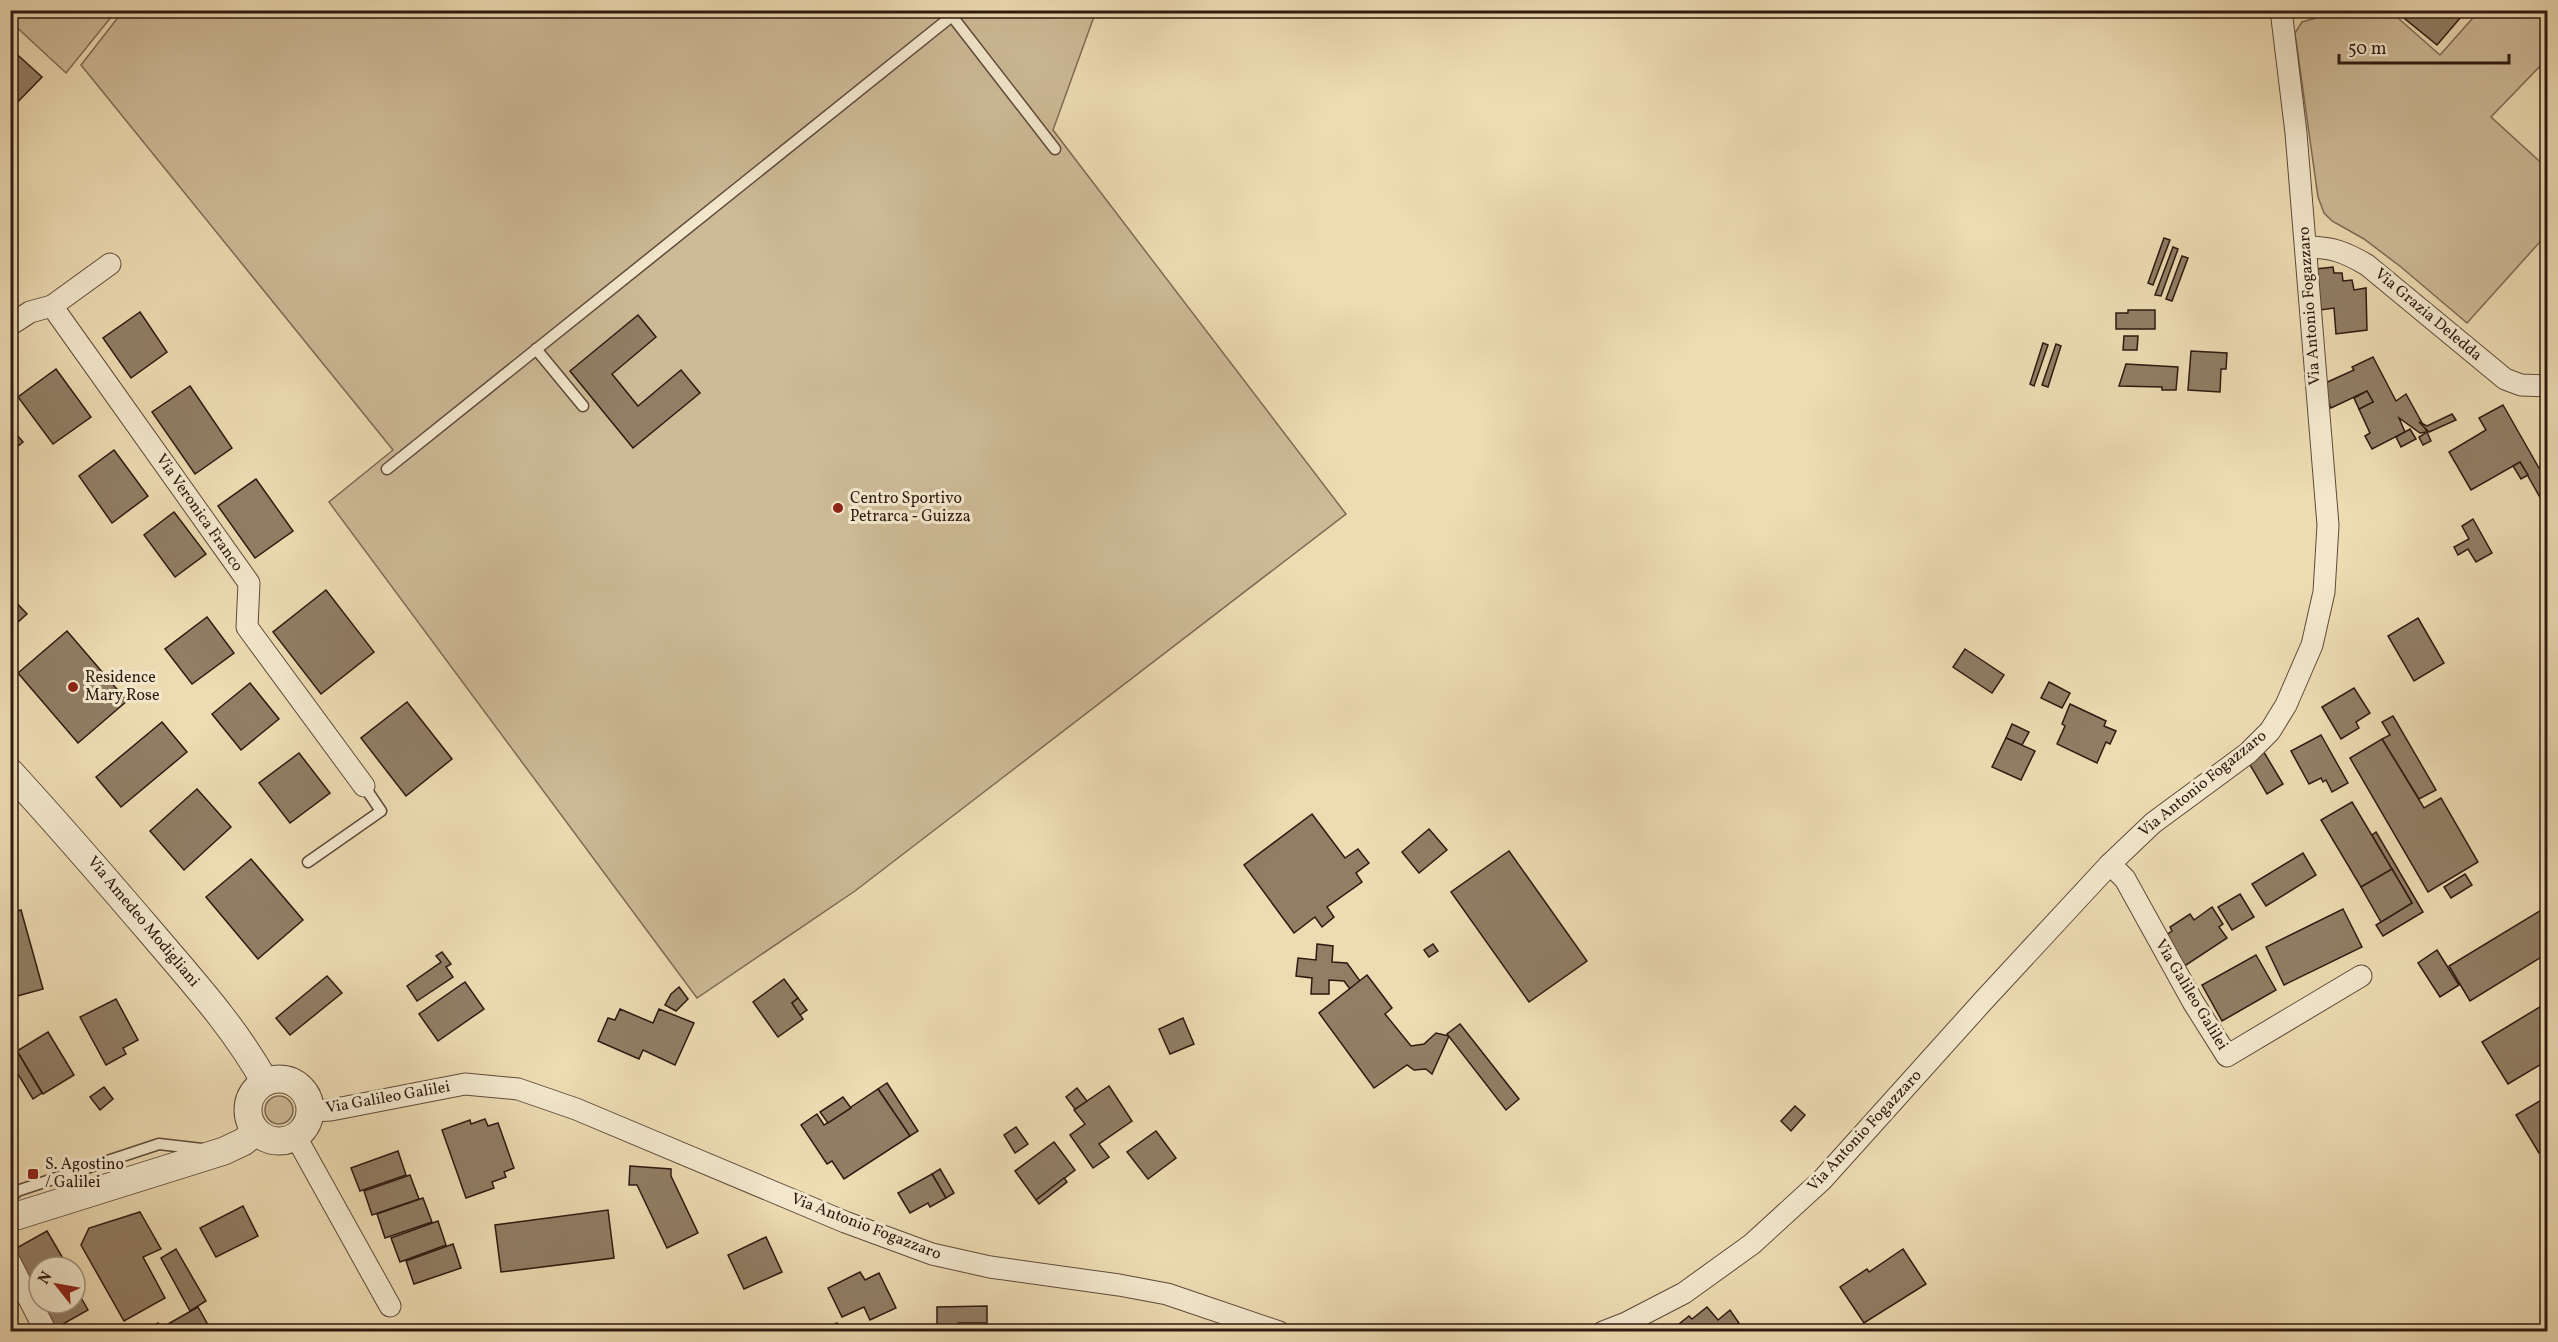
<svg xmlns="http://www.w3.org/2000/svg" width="2558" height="1342" viewBox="0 0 2558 1342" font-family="Vollkorn,serif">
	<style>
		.green { fill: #cdba97; stroke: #7e6a54; stroke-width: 1.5 }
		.building { fill: #917e65; stroke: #2e1911; stroke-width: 1.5 }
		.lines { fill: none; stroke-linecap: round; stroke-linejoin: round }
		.service-casing { stroke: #5e4a39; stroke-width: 13 }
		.minor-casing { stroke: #5e4a39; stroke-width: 23 }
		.tertiary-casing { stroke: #5e4a39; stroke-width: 29 }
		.service { stroke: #f3e8cd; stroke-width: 10 }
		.minor { stroke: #f3e8cd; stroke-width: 21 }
		.tertiary { stroke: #f3e8cd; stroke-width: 27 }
		.poi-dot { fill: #8f2418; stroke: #f3e8cd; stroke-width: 2 }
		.labels { text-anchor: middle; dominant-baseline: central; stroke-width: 6; stroke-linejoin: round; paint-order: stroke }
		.street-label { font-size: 16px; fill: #2e1911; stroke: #f3e8cd }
		.poi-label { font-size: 16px; fill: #2e1911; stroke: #f3e8cd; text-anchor: start }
	</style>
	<rect width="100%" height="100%" fill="#eddbb2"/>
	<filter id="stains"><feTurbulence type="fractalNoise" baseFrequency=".00333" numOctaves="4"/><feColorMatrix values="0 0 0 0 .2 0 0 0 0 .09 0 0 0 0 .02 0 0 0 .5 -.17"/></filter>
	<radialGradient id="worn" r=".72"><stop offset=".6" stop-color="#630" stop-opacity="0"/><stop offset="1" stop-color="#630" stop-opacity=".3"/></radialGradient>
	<g class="green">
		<polygon points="10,11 11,10 116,11 66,73 11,22"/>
		<polygon points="123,11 1096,11 1053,130 1346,514 855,891 697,998 329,502 393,450 81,65"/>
		<polygon points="2341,11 2390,11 2440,55 2479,11 2547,11 2547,59 2491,117 2547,168 2547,234 2467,323 2401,267 2364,239 2332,221 2324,213 2318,197 2295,33 2302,22"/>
		<circle cx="279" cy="1110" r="14"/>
	</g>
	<g class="building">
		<polygon points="2410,10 2467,10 2437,45 2404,18"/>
		<polygon points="10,48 42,77 10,110"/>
		<polygon points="2164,238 2170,240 2153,285 2148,283"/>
		<polygon points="2173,247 2178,249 2161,296 2155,295"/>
		<polygon points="2182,256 2188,258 2172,301 2166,299"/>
		<polygon points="2333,267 2334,273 2342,273 2343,281 2352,280 2354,290 2366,288 2367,330 2336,334 2334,308 2321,310 2316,269"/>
		<polygon points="2128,310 2155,310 2155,329 2116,329 2116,313 2128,313"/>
		<polygon points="140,312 167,352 131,378 103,338"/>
		<polygon points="638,315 656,337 612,374 638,406 681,370 700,393 633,448 570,371"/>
		<polygon points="2124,336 2138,336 2137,350 2123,350"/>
		<polygon points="2043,343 2048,345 2034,386 2030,384"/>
		<polygon points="2056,344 2061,346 2048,387 2042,385"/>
		<polygon points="2191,351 2227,353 2226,369 2221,369 2220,392 2188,390"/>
		<polygon points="2373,357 2396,401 2406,394 2427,432 2420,433 2399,418 2405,432 2372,449 2365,436 2370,433 2359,409 2373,402 2367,391 2331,408 2321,385 2354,370 2352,367"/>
		<polygon points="2126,364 2178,367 2176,390 2162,390 2162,387 2119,386"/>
		<polygon points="56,369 91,417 53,444 18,397"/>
		<polygon points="190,386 232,448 195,474 152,412"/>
		<polygon points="2367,391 2373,402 2359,409 2354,398"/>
		<polygon points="2503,405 2539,468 2544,465 2548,472 2546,508 2520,462 2471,490 2449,452 2486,430 2479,418"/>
		<polygon points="2452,414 2456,420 2429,432 2419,422 2427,426"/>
		<polygon points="10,427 23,442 10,453"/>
		<polygon points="2410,429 2416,439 2401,447 2396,437"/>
		<polygon points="2427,432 2431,441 2423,445 2419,437"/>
		<polygon points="114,450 148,496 112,523 79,476"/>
		<polygon points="2520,462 2528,475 2521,479 2513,466"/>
		<polygon points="256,479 293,531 255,558 218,506"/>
		<polygon points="174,512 206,554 175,577 144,535"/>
		<polygon points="2473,519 2492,553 2476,562 2468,549 2458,555 2454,547 2469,539 2462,526"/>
		<polygon points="326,590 374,652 321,694 273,632"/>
		<polygon points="10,596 27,614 10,629"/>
		<polygon points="207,617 234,653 192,684 165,649"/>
		<polygon points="2418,618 2444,663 2414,681 2388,636"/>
		<polygon points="67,631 127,701 78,743 18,673"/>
		<polygon points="1965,649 2004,675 1992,693 1953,667"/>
		<polygon points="2049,682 2070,693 2062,708 2041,698"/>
		<polygon points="250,683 279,719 241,750 212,714"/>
		<polygon points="2354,688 2370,713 2356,722 2359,728 2341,739 2322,707"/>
		<polygon points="407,702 452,759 406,796 361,738"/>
		<polygon points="2070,704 2106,721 2104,726 2116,731 2110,744 2106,742 2097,763 2057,744 2065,726 2062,724"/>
		<polygon points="2393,716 2436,790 2419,799 2382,739 2390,735 2382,722"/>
		<polygon points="162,722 187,752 121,807 96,777"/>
		<polygon points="2012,724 2029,732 2022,745 2006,738"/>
		<polygon points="2321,735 2348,783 2332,792 2326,780 2323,782 2321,778 2309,784 2291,751"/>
		<polygon points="2006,738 2035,751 2021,780 1992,767"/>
		<polygon points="2382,739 2424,808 2441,798 2478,862 2428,892 2350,758"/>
		<polygon points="2262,749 2283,784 2267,794 2246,758"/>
		<polygon points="299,753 330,793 290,823 259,783"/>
		<polygon points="197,789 231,827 184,870 150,831"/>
		<polygon points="2352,802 2392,869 2361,887 2321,820"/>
		<polygon points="1312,814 1345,858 1358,849 1369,863 1356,873 1362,882 1327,907 1334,917 1322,927 1315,917 1294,933 1244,865"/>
		<polygon points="1429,829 1447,850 1419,873 1402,852"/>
		<polygon points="2376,832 2423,912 2383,936 2376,925 2412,903 2372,835"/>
		<polygon points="1509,851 1587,961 1529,1002 1451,892"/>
		<polygon points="2303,853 2316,875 2266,906 2252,884"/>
		<polygon points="251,859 303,920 258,959 206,897"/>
		<polygon points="2392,869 2412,903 2381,922 2361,887"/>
		<polygon points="2465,874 2472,885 2451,898 2444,887"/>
		<polygon points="2240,894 2254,917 2232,930 2218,907"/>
		<polygon points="2548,906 2548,953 2470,1001 2449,966"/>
		<polygon points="2212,907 2223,924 2219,927 2227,938 2180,969 2160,939 2172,931 2170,927 2190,914 2194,920"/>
		<polygon points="2343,909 2362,947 2284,985 2266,947"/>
		<polygon points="21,910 43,989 10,998 10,913"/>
		<polygon points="1317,944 1333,946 1332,962 1347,963 1360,981 1350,989 1344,981 1329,980 1329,994 1311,994 1312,978 1296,976 1298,958 1316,960"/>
		<polygon points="1433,944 1438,951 1429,957 1424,950"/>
		<polygon points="2437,950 2459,985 2440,997 2418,963"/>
		<polygon points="442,952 451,964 446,967 453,977 417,1001 407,986 441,962 436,956"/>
		<polygon points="2256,955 2276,990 2222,1021 2202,985"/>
		<polygon points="1367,975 1392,1008 1385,1014 1411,1046 1424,1044 1436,1033 1449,1036 1432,1074 1426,1069 1414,1070 1407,1065 1374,1088 1319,1013"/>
		<polygon points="327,976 342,993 290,1035 276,1018"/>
		<polygon points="784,979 798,998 792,1003 803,1019 778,1037 753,1002"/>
		<polygon points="465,982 484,1009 438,1041 419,1014"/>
		<polygon points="679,987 688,999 676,1011 665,1005 671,994"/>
		<polygon points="798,998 807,1010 800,1015 792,1003"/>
		<polygon points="116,999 138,1040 123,1048 126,1054 106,1065 80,1017"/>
		<polygon points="2548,1002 2548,1060 2508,1084 2482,1042"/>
		<polygon points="620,1009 653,1023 659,1009 694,1023 675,1065 643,1050 639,1059 598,1041 608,1018 615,1020"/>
		<polygon points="1183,1018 1194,1044 1170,1054 1159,1029"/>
		<polygon points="1460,1024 1519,1099 1506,1110 1447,1034"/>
		<polygon points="48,1032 74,1075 43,1094 17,1051"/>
		<polygon points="17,1051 42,1093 33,1099 10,1061 10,1055"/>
		<polygon points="887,1083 918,1131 910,1136 878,1089"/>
		<polygon points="1109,1086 1132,1121 1099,1144 1109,1157 1093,1168 1070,1135 1085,1124 1074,1110"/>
		<polygon points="104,1087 113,1099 100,1110 90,1097"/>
		<polygon points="1077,1088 1087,1101 1075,1109 1066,1097"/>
		<polygon points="878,1089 910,1136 844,1179 832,1161 827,1164 801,1125 817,1114 824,1125"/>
		<polygon points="2548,1096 2548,1148 2539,1153 2516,1115"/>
		<polygon points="843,1097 851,1108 828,1123 820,1112"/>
		<polygon points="1795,1106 1805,1115 1791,1131 1781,1121"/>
		<polygon points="10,1112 15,1129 10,1131"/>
		<polygon points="485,1119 488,1126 498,1123 514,1168 504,1172 506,1177 492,1182 494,1188 466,1198 442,1130 470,1120 471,1124"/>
		<polygon points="1016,1127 1028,1144 1015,1153 1004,1135"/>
		<polygon points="1156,1131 1176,1158 1148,1179 1127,1152"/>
		<polygon points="1054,1142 1075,1170 1036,1200 1015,1171"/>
		<polygon points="398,1151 406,1175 360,1191 351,1168"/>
		<polygon points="630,1166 671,1169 671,1176 698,1233 667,1248 637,1185 629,1185"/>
		<polygon points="940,1169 954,1193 946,1198 932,1174"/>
		<polygon points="932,1174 946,1198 930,1207 928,1203 910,1213 898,1193"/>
		<polygon points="410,1175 419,1199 372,1215 364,1191"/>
		<polygon points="1064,1178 1067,1182 1039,1204 1036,1200"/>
		<polygon points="423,1198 432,1222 385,1238 377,1214"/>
		<polygon points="243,1206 258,1236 216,1257 200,1228"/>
		<polygon points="608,1210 614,1258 501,1272 495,1225"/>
		<polygon points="140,1212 161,1249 143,1257 165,1298 124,1321 81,1245 89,1228"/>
		<polygon points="438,1221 446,1245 400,1262 391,1238"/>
		<polygon points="47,1231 68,1267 39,1267 39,1296 13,1250"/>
		<polygon points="766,1237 782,1272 744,1289 728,1255"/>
		<polygon points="453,1244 461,1268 414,1284 406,1261"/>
		<polygon points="176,1249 206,1301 190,1311 161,1258"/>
		<polygon points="1903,1249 1926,1284 1864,1323 1840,1287 1867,1269 1869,1272"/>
		<polygon points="860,1272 865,1280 879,1273 896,1308 870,1320 864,1307 842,1317 828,1288"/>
		<polygon points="75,1287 88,1310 56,1328 47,1313 58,1307 56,1303 75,1303"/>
		<polygon points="987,1306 987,1323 958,1323 958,1330 937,1330 937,1307"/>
		<polygon points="198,1307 212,1332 154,1332 161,1328"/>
		<polygon points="1707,1307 1718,1320 1730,1310 1739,1323 1728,1332 1669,1332 1689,1316 1692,1319"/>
		<polygon points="158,1323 161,1328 154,1332 142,1332"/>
		<polygon points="837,1323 841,1332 821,1332 821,1331"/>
	</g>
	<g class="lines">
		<defs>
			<g id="service">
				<polyline points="948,11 1055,149"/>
				<polyline points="536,349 583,406"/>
				<polyline points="387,469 952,16"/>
				<polyline points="308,862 381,811 364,786"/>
				<polyline points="10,1200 17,1191 159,1144 202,1149"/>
			</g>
			<g id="minor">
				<path d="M 2306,247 C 2332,247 2345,252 2367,265 L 2505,379 L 2521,385 L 2548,386"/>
				<polyline points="52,306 249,583 247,627 364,786"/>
				<polyline points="10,325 30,312 52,306 110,264"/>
				<polyline points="2110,864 2125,879 2193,1002 2227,1056 2361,976"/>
				<polyline points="310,1111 331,1110 465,1084 518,1089 576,1109 845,1222 932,1254 990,1267 1119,1285 1167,1294 1279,1332"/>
				<polyline points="296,1137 390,1306"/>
				<polyline points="10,1262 46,1332"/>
				<polyline points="1603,1332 1626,1323 1684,1293 1752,1244 1822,1180 1984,1000 2110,864 2153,823 2248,753 2270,731 2286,705 2312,645 2324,592 2328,525 2296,133 2281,10"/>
			</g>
			<g id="tertiary">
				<path d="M 10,772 C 60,826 107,881 155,937 C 194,983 235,1028 265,1082"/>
				<circle cx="279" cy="1110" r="31"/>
				<polyline points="10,1218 224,1151 243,1142 256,1132"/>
			</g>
		</defs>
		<use href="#service" class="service-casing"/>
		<use href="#minor" class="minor-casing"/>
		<use href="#tertiary" class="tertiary-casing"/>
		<use href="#service" class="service"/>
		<use href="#minor" class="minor"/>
		<use href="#tertiary" class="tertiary"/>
	</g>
	<g class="poi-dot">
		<circle cx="838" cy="508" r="6"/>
		<circle cx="73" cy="687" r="6"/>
		<rect x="27" y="1168" width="12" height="12" rx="3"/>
	</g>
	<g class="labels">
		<g class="street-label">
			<text transform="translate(2310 306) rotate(-94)">Via Antonio Fogazzaro</text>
			<text transform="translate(2428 315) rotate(40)">Via Grazia Deledda</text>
			<text transform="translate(199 513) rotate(55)">Via Veronica Franco</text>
			<text transform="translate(2203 784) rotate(-39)">Via Antonio Fogazzaro</text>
			<text transform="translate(143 922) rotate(50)">Via Amedeo Modigliani</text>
			<text transform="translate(2191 995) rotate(59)">Via Galileo Galilei</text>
			<text transform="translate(388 1098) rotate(-10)">Via Galileo Galilei</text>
			<text transform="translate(1865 1131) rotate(-47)">Via Antonio Fogazzaro</text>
			<text transform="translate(866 1227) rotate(21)">Via Antonio Fogazzaro</text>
		</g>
		<g class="poi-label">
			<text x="850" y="499">Centro Sportivo<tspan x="850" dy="18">Petrarca - Guizza</tspan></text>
			<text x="85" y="678">Residence<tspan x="85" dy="18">Mary Rose</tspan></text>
			<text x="45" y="1165">S. Agostino<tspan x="45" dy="18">/ Galilei</tspan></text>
		</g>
	</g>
	<rect width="2558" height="1342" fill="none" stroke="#eddbb2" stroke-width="36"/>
	<rect x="12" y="12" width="2534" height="1318" fill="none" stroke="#2e1911" stroke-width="3"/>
	<rect x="18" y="18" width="2522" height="1306" fill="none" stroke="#2e1911" stroke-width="1.5"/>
	<g transform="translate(57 1285) rotate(301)"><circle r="28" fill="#f3e8cd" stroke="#a49582" stroke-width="1.5"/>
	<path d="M0-4.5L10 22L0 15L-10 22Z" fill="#8f2418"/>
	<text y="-9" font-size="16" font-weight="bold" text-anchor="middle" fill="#2e1911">N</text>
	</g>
	<path d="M2339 54v9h170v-9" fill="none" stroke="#2e1911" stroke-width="3"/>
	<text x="2348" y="54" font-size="18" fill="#2e1911" stroke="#f3e8cd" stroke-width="4.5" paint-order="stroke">50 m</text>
	<rect width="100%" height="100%" filter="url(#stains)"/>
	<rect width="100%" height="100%" fill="url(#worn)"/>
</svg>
